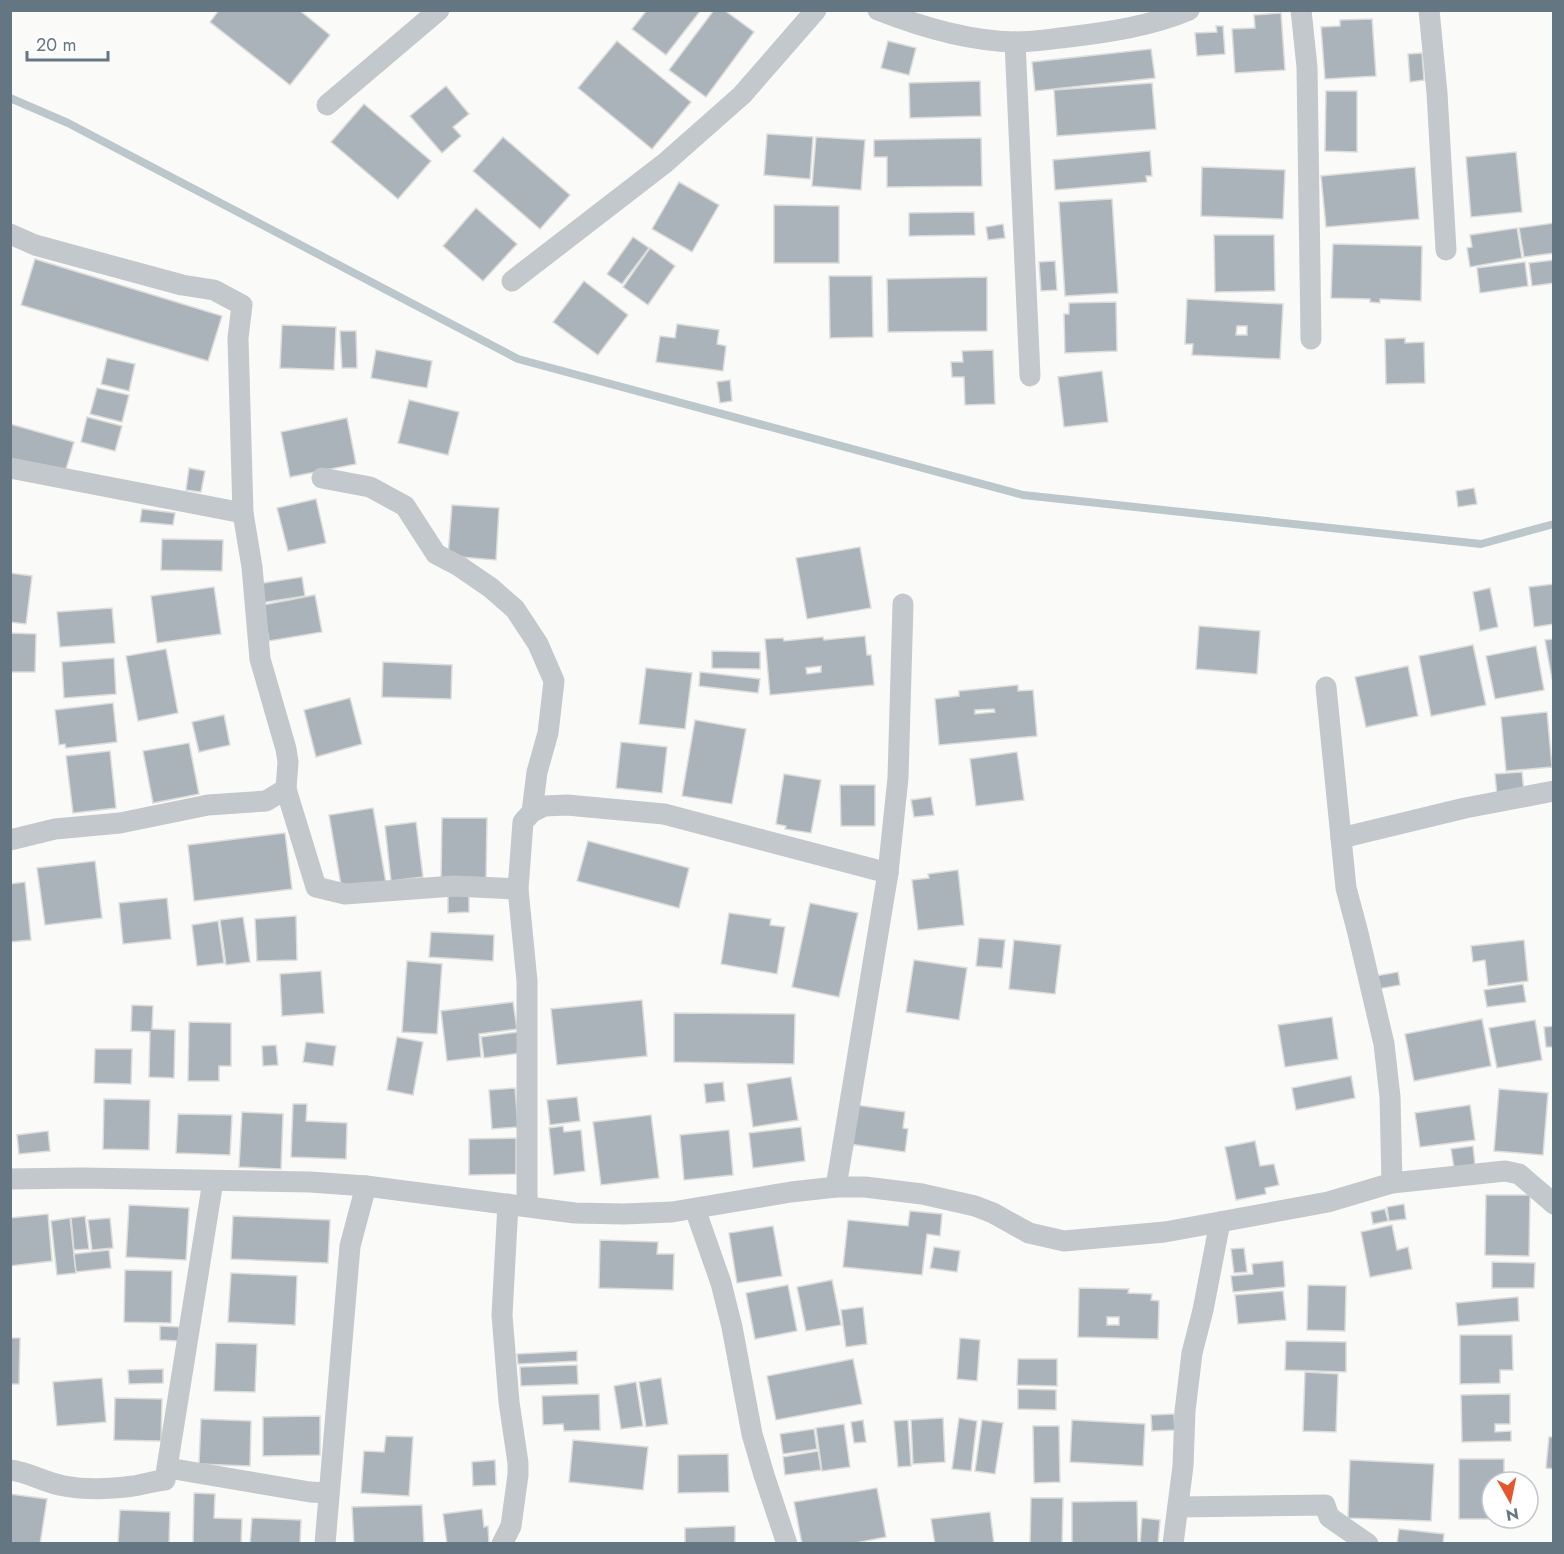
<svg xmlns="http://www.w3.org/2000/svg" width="1564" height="1554" viewBox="0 0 1564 1554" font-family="Jost,sans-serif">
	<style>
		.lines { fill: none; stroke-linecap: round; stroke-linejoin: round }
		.stream { stroke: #bbc7cb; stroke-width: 8 }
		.building { fill: #aab3b9; stroke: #dcdcda; stroke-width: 1.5; fill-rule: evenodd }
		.minor { stroke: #c3c8cc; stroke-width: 21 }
	</style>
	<rect width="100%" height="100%" fill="#fafaf8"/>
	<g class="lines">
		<polyline class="stream" points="10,98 68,123 518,359 1023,495 1481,544 1554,524"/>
	</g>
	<g class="building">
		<polygon points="219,10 299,10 330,35 290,85 210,22"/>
		<polygon points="647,10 701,10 666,55 632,29"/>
		<polygon points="714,10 724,10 754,32 706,97 669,70"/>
		<polygon points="1281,13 1285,70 1235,73 1232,29 1255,28 1254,15"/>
		<polygon points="1372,19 1376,76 1325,79 1321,27 1340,26 1340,20"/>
		<polygon points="1216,26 1223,26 1225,54 1197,56 1195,33 1217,32"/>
		<polygon points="617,41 691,102 652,149 578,88"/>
		<polygon points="888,41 916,48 909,75 881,68"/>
		<polygon points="1151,49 1155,78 1035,91 1032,62"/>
		<polygon points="1422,53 1424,80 1410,82 1408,54"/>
		<polygon points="980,81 981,116 910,118 909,83"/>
		<polygon points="1152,83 1156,129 1057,136 1054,90"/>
		<polygon points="446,86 469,114 453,127 461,136 442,153 410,116"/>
		<polygon points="1326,91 1357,91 1357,152 1325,151"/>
		<polygon points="364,104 431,161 398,199 331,142"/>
		<polygon points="767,134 813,137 810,179 764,175"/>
		<polygon points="503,137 570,195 540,229 473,171"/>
		<polygon points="816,137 865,140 861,190 812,186"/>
		<polygon points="981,138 982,186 887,187 887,157 874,157 874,140"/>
		<polygon points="1150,151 1152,176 1146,176 1147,182 1055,190 1053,160"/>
		<polygon points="1516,152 1522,212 1471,217 1466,157"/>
		<polygon points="1202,167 1285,170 1283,219 1201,216"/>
		<polygon points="1415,167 1419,219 1326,227 1321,176"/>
		<polygon points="679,182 719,205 692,252 652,229"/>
		<polygon points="1112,199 1118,293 1065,296 1059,202"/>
		<polygon points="774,205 839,206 839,263 774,263"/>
		<polygon points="476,208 517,244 483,281 443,246"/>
		<polygon points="974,212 975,235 909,236 909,213"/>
		<polygon points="1554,223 1554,253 1524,257 1519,228"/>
		<polygon points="1003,224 1005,238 988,240 986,227"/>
		<polygon points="1517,228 1522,258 1470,267 1467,248 1472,247 1470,235"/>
		<polygon points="1214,235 1274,235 1275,291 1215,292"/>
		<polygon points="633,237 649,248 622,284 607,274"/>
		<polygon points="1333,244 1422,246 1421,301 1380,299 1380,303 1370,302 1370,299 1331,298"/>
		<polygon points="650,248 675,266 648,305 623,287"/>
		<polygon points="35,259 222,316 208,361 21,305"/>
		<polygon points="1554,260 1554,283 1532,286 1529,263"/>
		<polygon points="1055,261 1057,290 1041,291 1039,262"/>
		<polygon points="1525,262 1528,286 1480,293 1477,268"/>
		<polygon points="829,276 872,276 873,337 830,338"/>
		<polygon points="987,277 987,331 888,332 887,279"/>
		<polygon points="584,281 628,315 598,355 553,322"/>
		<path d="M 1187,299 L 1283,304 L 1280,359 L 1192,355 L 1193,344 L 1185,344 ZM 1237,326 L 1247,326 L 1247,335 L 1236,335 Z"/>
		<polygon points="1116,302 1117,351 1065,353 1064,314 1069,314 1069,303"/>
		<polygon points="677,324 719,330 717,344 726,346 723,371 656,362 660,336 675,338"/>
		<polygon points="282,325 336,327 334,370 280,368"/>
		<polygon points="340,331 356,331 357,368 342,368"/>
		<polygon points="1405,338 1405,343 1424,342 1425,383 1386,384 1385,339"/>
		<polygon points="376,350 432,361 427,388 371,378"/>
		<polygon points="993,350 995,404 965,405 964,377 952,377 951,362 963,362 962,351"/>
		<polygon points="107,358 135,364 129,391 101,384"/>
		<polygon points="1102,371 1108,422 1064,427 1058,377"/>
		<polygon points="730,380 732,401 720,403 717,382"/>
		<polygon points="97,388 129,395 122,422 90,414"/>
		<polygon points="409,400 459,412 448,455 398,443"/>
		<polygon points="87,417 122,426 115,451 81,442"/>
		<polygon points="347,418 356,464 290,477 281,432"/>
		<polygon points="10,424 74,442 64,476 10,462"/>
		<polygon points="189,468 205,471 201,492 186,490"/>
		<polygon points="1474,488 1477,504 1458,507 1456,491"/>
		<polygon points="316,499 326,543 288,551 277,508"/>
		<polygon points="452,505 499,508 496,560 448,556"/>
		<polygon points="142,509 175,513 173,525 140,522"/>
		<polygon points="162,539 223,540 222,571 161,570"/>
		<polygon points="860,547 871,608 807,619 796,558"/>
		<polygon points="10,573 32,576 26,624 10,622"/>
		<polygon points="302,577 305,596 260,603 257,584"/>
		<polygon points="1554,584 1554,624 1534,627 1529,587"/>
		<polygon points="214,587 221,634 157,643 151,596"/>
		<polygon points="1490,588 1498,627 1480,631 1473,592"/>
		<polygon points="315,595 322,632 269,641 263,605"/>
		<polygon points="112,608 115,643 60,647 57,612"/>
		<polygon points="1199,626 1260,631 1257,674 1196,669"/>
		<polygon points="10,633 36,634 35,672 10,672"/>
		<path d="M 865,636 L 867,655 L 871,655 L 874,685 L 770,695 L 765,639 L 783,638 L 784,641 L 823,637 L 824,640 ZM 821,666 L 821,672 L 807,674 L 806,668 Z"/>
		<polygon points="1554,639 1554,679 1552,679 1545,640"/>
		<polygon points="1473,645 1486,705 1431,716 1419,656"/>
		<polygon points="1536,646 1544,690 1495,699 1486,656"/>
		<polygon points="166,649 178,713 138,721 126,656"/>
		<polygon points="712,651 760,652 760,669 712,668"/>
		<polygon points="114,658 116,694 64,698 62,662"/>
		<polygon points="383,662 452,665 451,699 382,697"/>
		<polygon points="1408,666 1418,716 1366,727 1355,677"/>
		<polygon points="646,668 692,673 685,729 639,724"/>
		<polygon points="700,672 760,679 758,693 699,686"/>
		<path d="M 1018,685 L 1018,691 L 1033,690 L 1037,736 L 939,745 L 935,699 L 959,696 L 959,691 ZM 994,709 L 995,712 L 975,714 L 975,710 Z"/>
		<polygon points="350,698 362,744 316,757 304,710"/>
		<polygon points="113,703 117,742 66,748 65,744 59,745 55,710"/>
		<polygon points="1547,712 1552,767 1506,771 1501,717"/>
		<polygon points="224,715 230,745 199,752 192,722"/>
		<polygon points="695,720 746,729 732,804 682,796"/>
		<polygon points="621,742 667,747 662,793 616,788"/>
		<polygon points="189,743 199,794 153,803 143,751"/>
		<polygon points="110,751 116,808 73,813 66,756"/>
		<polygon points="1017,752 1024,800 976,806 970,759"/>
		<polygon points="1522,772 1524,792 1497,795 1495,774"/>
		<polygon points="784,774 821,780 811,833 785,829 786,826 776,824"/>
		<polygon points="840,785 875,785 875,826 841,826"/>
		<polygon points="931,797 934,815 914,817 911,800"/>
		<polygon points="373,808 386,883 342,891 329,815"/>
		<polygon points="442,818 487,818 486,880 441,880"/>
		<polygon points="416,822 423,877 391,881 385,826"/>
		<polygon points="285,833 292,889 194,901 188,845"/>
		<polygon points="588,841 689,868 679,908 577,881"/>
		<polygon points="95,861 102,918 45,925 37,868"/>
		<polygon points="958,870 964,925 918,930 912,880 929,878 928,874"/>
		<polygon points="25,882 31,940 10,942 10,884"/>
		<polygon points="448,889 469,889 469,912 448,913"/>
		<polygon points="167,898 171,939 123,944 119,903"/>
		<polygon points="810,903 858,913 839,997 792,987"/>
		<polygon points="729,913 771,919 770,925 785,927 777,974 721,964"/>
		<polygon points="296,916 297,960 257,961 255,919"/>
		<polygon points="243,917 250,962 226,965 220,920"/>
		<polygon points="218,921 224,963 197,966 192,925"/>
		<polygon points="431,932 494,935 493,961 429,957"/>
		<polygon points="979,938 1005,940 1002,968 976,966"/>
		<polygon points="1014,940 1061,945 1055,994 1009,989"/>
		<polygon points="1524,940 1528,981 1488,986 1485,960 1473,962 1471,946"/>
		<polygon points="914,960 967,968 959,1020 906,1012"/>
		<polygon points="407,961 442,964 437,1034 402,1032"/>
		<polygon points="321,971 324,1013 282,1016 280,974"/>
		<polygon points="1398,972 1400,985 1378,989 1375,976"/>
		<polygon points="1523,984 1526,1002 1487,1007 1484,990"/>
		<polygon points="642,1000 647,1056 557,1065 551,1009"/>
		<polygon points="513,1002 517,1029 479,1034 481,1057 447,1061 441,1011"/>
		<polygon points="132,1005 153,1006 152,1029 175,1030 174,1078 149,1077 150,1032 131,1031"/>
		<polygon points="674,1013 795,1014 794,1064 674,1062"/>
		<polygon points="1332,1017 1338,1059 1285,1067 1278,1025"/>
		<polygon points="1482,1019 1491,1066 1414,1081 1405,1034"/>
		<polygon points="1535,1020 1542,1060 1497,1068 1489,1028"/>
		<polygon points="189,1022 231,1023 231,1066 219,1066 219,1081 188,1081"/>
		<polygon points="1554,1026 1554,1047 1546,1047 1544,1027"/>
		<polygon points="518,1032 521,1053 484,1058 481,1037"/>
		<polygon points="397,1037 423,1042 413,1095 387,1090"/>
		<polygon points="306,1042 336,1046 333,1066 303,1062"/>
		<polygon points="276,1045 278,1065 263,1066 262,1046"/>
		<polygon points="95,1049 132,1049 131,1084 94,1083"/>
		<polygon points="1351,1076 1355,1098 1296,1110 1292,1088"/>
		<polygon points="791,1077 798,1120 753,1127 747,1084"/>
		<polygon points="723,1082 725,1101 706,1103 704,1084"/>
		<polygon points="515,1088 518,1127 492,1129 489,1090"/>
		<polygon points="1499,1089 1548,1093 1543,1155 1494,1151"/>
		<polygon points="577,1097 580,1121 550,1125 547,1100"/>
		<polygon points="104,1099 150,1100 149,1150 103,1149"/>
		<polygon points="293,1104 307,1104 306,1121 347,1123 346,1159 291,1157"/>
		<polygon points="856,1105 905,1112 903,1128 908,1129 905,1152 850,1144"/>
		<polygon points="1470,1105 1475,1140 1420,1147 1415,1113"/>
		<polygon points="242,1112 283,1114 281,1169 239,1167"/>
		<polygon points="178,1114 232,1115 230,1155 176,1153"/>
		<polygon points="651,1115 659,1178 601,1185 593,1122"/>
		<polygon points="563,1126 564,1132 581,1130 585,1171 554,1175 549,1128"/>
		<polygon points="801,1127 805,1161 753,1168 749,1133"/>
		<polygon points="729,1130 733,1175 684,1180 680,1135"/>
		<polygon points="48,1131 50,1151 19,1154 17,1135"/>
		<polygon points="516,1138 516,1174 469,1175 469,1139"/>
		<polygon points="1255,1141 1260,1166 1274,1164 1279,1185 1265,1188 1266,1194 1236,1200 1225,1147"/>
		<polygon points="1473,1146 1475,1165 1454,1168 1451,1149"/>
		<polygon points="1486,1195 1530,1195 1529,1256 1485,1255"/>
		<polygon points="1404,1204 1406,1219 1389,1221 1387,1207"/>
		<polygon points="129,1205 189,1208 186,1260 126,1257"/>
		<polygon points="1385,1209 1388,1221 1373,1224 1371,1212"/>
		<polygon points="910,1211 942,1214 940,1236 927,1234 922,1275 843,1267 848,1220 908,1226"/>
		<polygon points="48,1214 52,1261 10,1266 10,1218"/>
		<polygon points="85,1216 89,1249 74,1250 71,1218"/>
		<polygon points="233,1216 330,1220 328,1263 231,1259"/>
		<polygon points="70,1218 76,1273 57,1275 51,1221"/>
		<polygon points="110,1218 113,1248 92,1250 88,1220"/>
		<polygon points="1392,1225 1397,1250 1408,1247 1412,1269 1370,1277 1361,1232"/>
		<polygon points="773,1226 782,1276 737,1283 729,1233"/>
		<polygon points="600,1240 658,1242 657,1254 674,1254 673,1290 599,1288"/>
		<polygon points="934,1247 960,1251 957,1272 930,1268"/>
		<polygon points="1244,1248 1247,1272 1234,1273 1231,1249"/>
		<polygon points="109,1250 111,1268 76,1272 74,1254"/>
		<polygon points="1283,1261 1285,1286 1284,1287 1233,1292 1231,1276 1253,1274 1252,1264"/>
		<polygon points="1492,1262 1535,1263 1534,1288 1492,1288"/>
		<polygon points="125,1270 172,1271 171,1323 124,1322"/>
		<polygon points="231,1273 297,1276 295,1325 228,1322"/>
		<polygon points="832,1280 841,1325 806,1331 797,1287"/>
		<polygon points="788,1285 797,1331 755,1339 746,1293"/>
		<polygon points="1308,1285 1346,1286 1345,1331 1307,1330"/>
		<path d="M 1079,1288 L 1129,1289 L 1128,1293 L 1152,1294 L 1151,1300 L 1159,1301 L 1158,1339 L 1078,1337 ZM 1107,1317 L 1119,1317 L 1119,1325 L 1107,1325 Z"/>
		<polygon points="1283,1291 1286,1320 1238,1324 1235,1295"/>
		<polygon points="1518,1297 1519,1321 1458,1326 1456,1303"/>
		<polygon points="863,1307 867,1344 846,1347 841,1310"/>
		<polygon points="160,1326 179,1327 179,1341 160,1340"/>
		<polygon points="1460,1335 1512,1335 1513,1370 1500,1370 1500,1383 1460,1384"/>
		<polygon points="10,1338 20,1338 19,1384 10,1384"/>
		<polygon points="960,1338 980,1340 977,1381 957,1379"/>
		<polygon points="1286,1341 1346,1342 1346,1372 1285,1370"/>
		<polygon points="216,1343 257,1344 255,1392 214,1391"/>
		<polygon points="577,1351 577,1361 518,1364 517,1354"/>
		<polygon points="853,1359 862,1404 776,1420 767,1376"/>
		<polygon points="1018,1359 1057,1359 1057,1386 1017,1385"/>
		<polygon points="577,1365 578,1384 521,1386 520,1367"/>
		<polygon points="163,1369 163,1383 129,1384 128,1370"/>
		<polygon points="1305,1372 1338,1374 1336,1432 1303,1431"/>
		<polygon points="102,1378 106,1422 57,1426 53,1382"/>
		<polygon points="661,1378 668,1424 646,1427 639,1382"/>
		<polygon points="636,1382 643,1426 621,1429 614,1386"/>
		<polygon points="1018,1389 1056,1390 1056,1410 1018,1409"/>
		<polygon points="599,1394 600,1430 564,1431 563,1424 543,1425 542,1396"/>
		<polygon points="1510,1394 1510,1424 1495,1424 1495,1432 1511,1431 1511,1441 1462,1442 1461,1395"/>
		<polygon points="115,1398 162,1399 161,1441 114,1440"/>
		<polygon points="1174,1414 1175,1430 1152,1431 1151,1415"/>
		<polygon points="320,1416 320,1455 263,1456 263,1417"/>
		<polygon points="943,1418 945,1462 913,1464 911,1420"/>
		<polygon points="959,1418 977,1421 971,1471 952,1469"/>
		<polygon points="201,1419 251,1421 250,1466 199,1464"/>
		<polygon points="863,1420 866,1442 854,1443 851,1422"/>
		<polygon points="908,1420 911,1466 898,1467 894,1421"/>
		<polygon points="982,1420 1003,1423 995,1474 975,1471"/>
		<polygon points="1072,1420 1145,1424 1143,1466 1070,1462"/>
		<polygon points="844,1424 850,1467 822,1471 816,1428"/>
		<polygon points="1033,1426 1059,1426 1060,1482 1034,1483"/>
		<polygon points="814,1429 817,1449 783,1454 780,1434"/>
		<polygon points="386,1436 413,1437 409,1496 361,1493 364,1451 384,1452"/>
		<polygon points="1549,1437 1554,1437 1554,1469 1546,1468"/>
		<polygon points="573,1440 648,1447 643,1490 569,1482"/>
		<polygon points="818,1451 821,1470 785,1475 783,1457"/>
		<polygon points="728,1454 729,1492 678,1493 678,1455"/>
		<polygon points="1459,1459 1504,1459 1504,1482 1492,1482 1492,1518 1500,1519 1459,1519"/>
		<polygon points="495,1460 496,1485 473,1486 472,1462"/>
		<polygon points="1350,1460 1434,1464 1431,1521 1348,1518"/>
		<polygon points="877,1488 886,1537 850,1544 802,1544 794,1502"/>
		<polygon points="194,1493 215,1494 214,1518 242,1519 241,1544 193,1544"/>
		<polygon points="10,1494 47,1499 40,1544 10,1544"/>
		<polygon points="1031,1498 1063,1498 1062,1544 1030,1544"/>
		<polygon points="1137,1501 1138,1544 1072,1544 1072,1502"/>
		<polygon points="422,1505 424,1544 354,1544 352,1507"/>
		<polygon points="482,1509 484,1527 488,1526 489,1544 447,1544 443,1514"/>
		<polygon points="120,1510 170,1512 169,1544 118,1544"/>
		<polygon points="990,1512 994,1544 935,1544 931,1519"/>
		<polygon points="252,1518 301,1520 300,1544 250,1544"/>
		<polygon points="1142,1518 1160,1520 1158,1544 1140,1544"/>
		<polygon points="735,1526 735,1544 685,1544 685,1528"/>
		<polygon points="1399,1529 1444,1534 1443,1544 1397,1544"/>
	</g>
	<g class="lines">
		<g class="minor">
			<path d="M 878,10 C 921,27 968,41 1015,42 C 1033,42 1051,39 1069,37 C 1110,32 1151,26 1189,10"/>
			<polyline points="1301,10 1307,67 1311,339"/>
			<polyline points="1429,10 1437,93 1446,250"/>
			<polyline points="1015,42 1030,376"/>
			<polyline points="327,105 439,10"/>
			<polyline points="10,234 35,245 182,285 214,290 242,305 238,338 243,513 252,567 260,659 286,749 288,762 286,789 266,801 208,805 120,823 55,829 10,840"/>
			<polyline points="512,281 665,163 742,95 816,10"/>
			<polyline points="10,468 243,513"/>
			<polyline points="322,478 370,487 405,506 436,554 459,566 491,588 515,609 538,644 554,681 548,733 537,772 532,812"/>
			<polyline points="1326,687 1346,888 1358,933 1384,1044 1390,1097 1392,1183"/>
			<polyline points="286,789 316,887 345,894 454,886 518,889"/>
			<polyline points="1341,838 1465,808 1554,791"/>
			<polyline points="10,1179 82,1178 310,1182 366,1186 575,1213 624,1214 672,1212 791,1192 836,1187 865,1187 922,1194 975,1206 993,1213 1029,1233 1064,1241 1165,1232 1328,1202 1392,1183 1505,1171 1519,1174 1554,1204"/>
			<polyline points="836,1187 888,873 898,778 903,604"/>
			<polyline points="527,1206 527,981 518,889 523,822 532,812 544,806 567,805 664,814 888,873"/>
			<polyline points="695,1209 721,1283 732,1327 752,1434 764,1475 787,1544"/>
			<polyline points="168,1468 310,1492 329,1493"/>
			<path d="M 10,1470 C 29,1472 45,1483 64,1486 C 86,1490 111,1489 133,1486 C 144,1484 154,1481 165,1480 L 213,1181"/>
			<polyline points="1178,1507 1325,1505 1329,1517 1368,1544"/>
			<polyline points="325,1544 350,1246 366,1186"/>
			<polyline points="502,1544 511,1526 518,1475 518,1463 509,1402 502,1315 508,1204"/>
			<polyline points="1173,1544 1183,1466 1185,1411 1192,1353 1203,1310 1220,1222"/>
		</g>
	</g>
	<rect width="1564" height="1554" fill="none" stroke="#657683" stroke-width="24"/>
	<g transform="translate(1510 1500) rotate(171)"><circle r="28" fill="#ffffff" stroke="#c1c8cd" stroke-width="1.5"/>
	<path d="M0-4.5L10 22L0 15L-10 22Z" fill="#e4572e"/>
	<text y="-9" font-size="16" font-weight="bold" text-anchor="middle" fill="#657683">N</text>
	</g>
	<path d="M27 51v9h81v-9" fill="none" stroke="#657683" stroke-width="3"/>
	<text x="36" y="51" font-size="18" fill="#657683" stroke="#ffffff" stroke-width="4.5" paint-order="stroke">20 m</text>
</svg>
